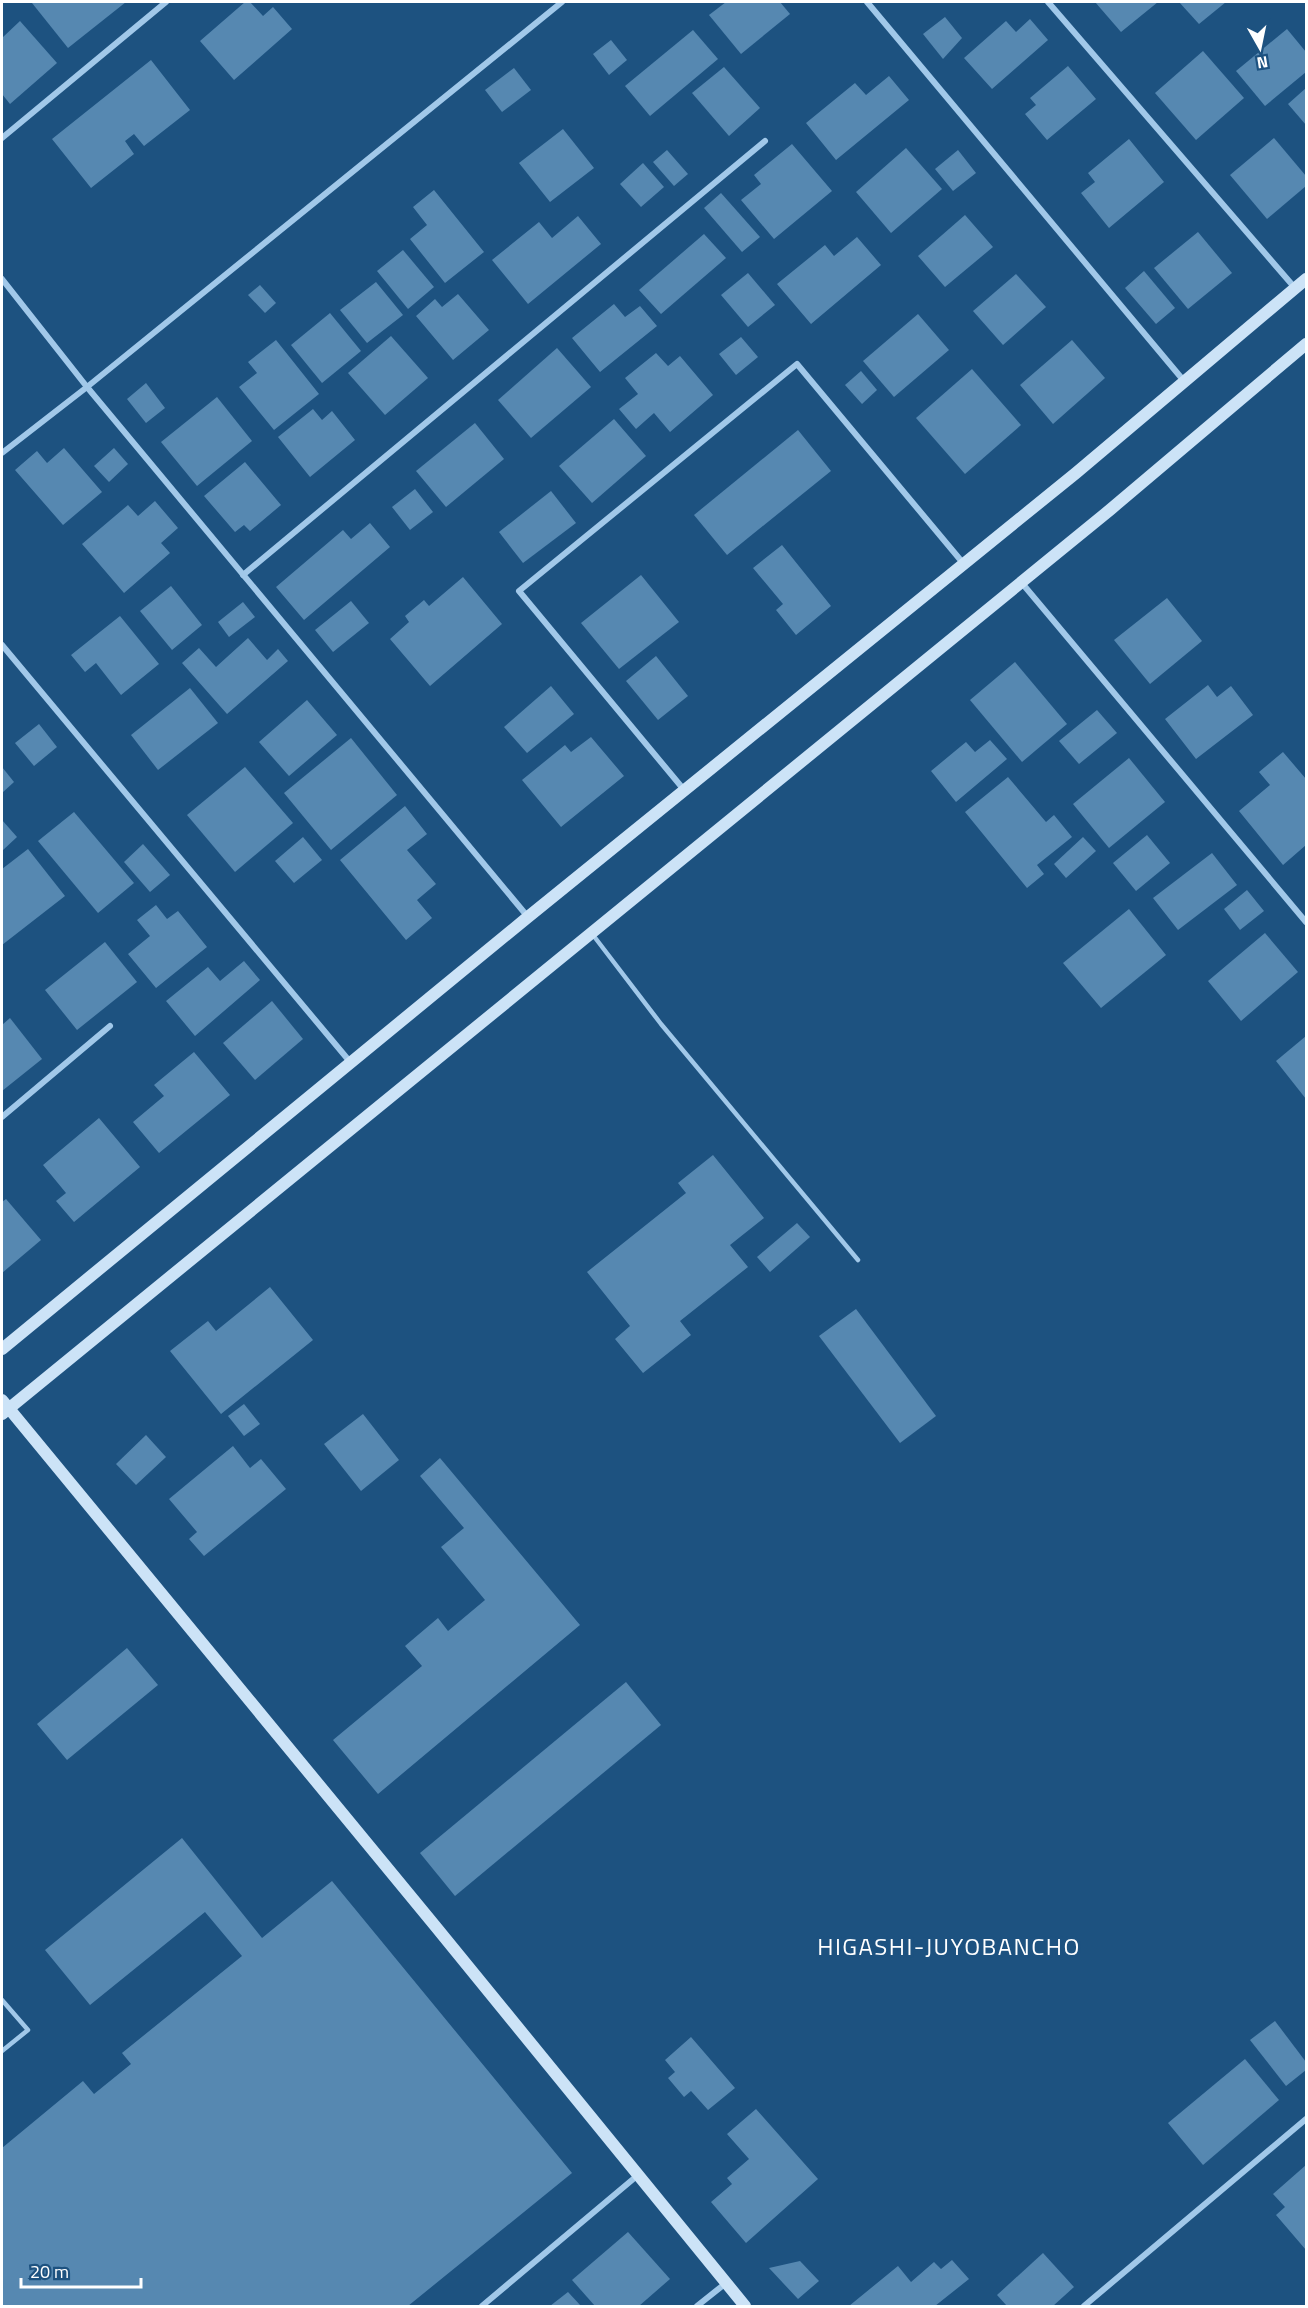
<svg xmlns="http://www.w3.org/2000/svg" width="1308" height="2308" viewBox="0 0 1308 2308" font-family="'Titillium Web',sans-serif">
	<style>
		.building { fill: #5688b1 }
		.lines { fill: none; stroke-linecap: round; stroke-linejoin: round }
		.lane { stroke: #a1c8e9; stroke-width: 4.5 }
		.street { stroke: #a1c8e9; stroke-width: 6 }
		.secondary { stroke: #cce3f7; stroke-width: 12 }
		.labels { text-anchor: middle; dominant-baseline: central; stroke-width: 6; stroke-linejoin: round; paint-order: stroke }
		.quarter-label { font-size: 24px; letter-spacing: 1.5px; fill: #fff; stroke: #1d5280 }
	</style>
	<rect width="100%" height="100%" fill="#1d5280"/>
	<g class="building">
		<polygon points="35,2 126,2 68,48 32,3"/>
		<polygon points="245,2 250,2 263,16 273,7 292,29 234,80 200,41"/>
		<polygon points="726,2 780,2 790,14 741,54 709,15"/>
		<polygon points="1095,2 1158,2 1121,32"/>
		<polygon points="1179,2 1226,2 1199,24"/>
		<polygon points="945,17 962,38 943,59 923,34"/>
		<polygon points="1030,19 1048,40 992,89 964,58 1006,21 1016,32"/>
		<polygon points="20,21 57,63 10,104 2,94 2,38"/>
		<polygon points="1287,29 1306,52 1306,72 1265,106 1236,71"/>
		<polygon points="693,30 718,59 650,116 625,86"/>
		<polygon points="611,40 627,60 609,75 593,54"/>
		<polygon points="1203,51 1244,98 1196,140 1155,93"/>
		<polygon points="151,60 190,110 144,146 134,134 125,141 134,154 91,188 52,139"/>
		<polygon points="1068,66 1096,99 1047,140 1025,114 1036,105 1030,98"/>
		<polygon points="724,67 760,108 729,136 692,93"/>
		<polygon points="514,68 531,90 502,112 485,90"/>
		<polygon points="889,76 909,100 836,160 806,123 855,83 866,95"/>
		<polygon points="1306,88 1306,125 1288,104"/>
		<polygon points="563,129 594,168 550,202 519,163"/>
		<polygon points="1274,138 1306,176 1306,186 1267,219 1230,175"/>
		<polygon points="1129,139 1164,182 1109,228 1081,193 1095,182 1088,173"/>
		<polygon points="792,144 832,191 774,239 741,200 761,184 754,175"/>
		<polygon points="906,148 942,189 891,233 856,192"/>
		<polygon points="667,150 688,174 674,186 653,162"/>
		<polygon points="958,150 976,173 953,191 935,169"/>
		<polygon points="643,163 664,187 641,207 620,184"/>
		<polygon points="434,190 484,252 445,283 410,239 427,225 413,207"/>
		<polygon points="721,193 760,237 742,252 704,208"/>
		<polygon points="965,215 993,247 945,287 918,256"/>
		<polygon points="578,216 601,244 528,304 492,260 539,222 552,238"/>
		<polygon points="1198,232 1232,273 1188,309 1154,268"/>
		<polygon points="704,234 726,258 661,314 639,290"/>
		<polygon points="857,237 881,265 811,324 777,284 825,245 834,256"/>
		<polygon points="403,250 434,287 408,309 377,271"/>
		<polygon points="1144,271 1175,308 1156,324 1125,288"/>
		<polygon points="748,273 775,305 748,327 721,295"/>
		<polygon points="1016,274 1046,307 1003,345 973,311"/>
		<polygon points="376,282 403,315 367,343 340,310"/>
		<polygon points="260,285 276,303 265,313 248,295"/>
		<polygon points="458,294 489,330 453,360 416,316 435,299 442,307"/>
		<polygon points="614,304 625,317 640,306 657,326 600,372 572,338"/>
		<polygon points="330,313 361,351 322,383 291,345"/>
		<polygon points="918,314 949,350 894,397 863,361"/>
		<polygon points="391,336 428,378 385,415 348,373"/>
		<polygon points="741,337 758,357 736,375 719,354"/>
		<polygon points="276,340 319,394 274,430 239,387 257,373 248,362"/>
		<polygon points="1072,340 1105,378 1053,424 1020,385"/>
		<polygon points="557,348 591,387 531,438 498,400"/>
		<polygon points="656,353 668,366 680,356 713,395 670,432 654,413 636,429 619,409 638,394 625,378"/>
		<polygon points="972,369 1021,425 965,474 916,418"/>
		<polygon points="861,371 877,390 862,404 845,385"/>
		<polygon points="146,383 165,408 146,423 127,399"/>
		<polygon points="217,397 252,441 197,486 161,442"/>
		<polygon points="313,409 322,420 332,411 355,440 310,477 278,437"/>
		<polygon points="614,419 646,456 592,503 559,466"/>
		<polygon points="475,423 504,459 446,507 416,471"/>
		<polygon points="798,430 831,471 727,555 694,515"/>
		<polygon points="64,448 102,492 63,525 15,470 37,451 47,463"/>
		<polygon points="114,448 128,464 109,482 94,466"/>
		<polygon points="245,462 281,505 250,531 244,525 235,532 204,496"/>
		<polygon points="415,489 433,512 410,530 392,507"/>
		<polygon points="551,491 576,523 523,563 499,532"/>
		<polygon points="155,501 178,528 161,543 170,553 124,593 82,544 128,505 138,516"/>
		<polygon points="370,523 390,547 304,620 276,587 343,530 351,539"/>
		<polygon points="782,545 831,606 796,635 776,610 783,604 753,568"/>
		<polygon points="641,575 679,622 619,669 581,623"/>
		<polygon points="463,577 502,624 430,686 390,639 409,622 405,616 424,600 429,606"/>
		<polygon points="171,586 202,625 172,650 140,611"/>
		<polygon points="1167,598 1202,641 1150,684 1114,640"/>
		<polygon points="351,601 369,623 333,652 315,630"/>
		<polygon points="243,602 255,617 229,637 218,622"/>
		<polygon points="120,616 159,664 121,695 96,663 85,672 71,655"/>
		<polygon points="248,638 267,660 278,649 288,661 227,714 182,663 199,648 216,667"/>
		<polygon points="656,656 688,696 658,720 626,681"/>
		<polygon points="1015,662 1067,724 1022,762 970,700"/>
		<polygon points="1208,685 1217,697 1231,686 1253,715 1196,759 1165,719"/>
		<polygon points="551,686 574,714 527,753 504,727"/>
		<polygon points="190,688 218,723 158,770 131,735"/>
		<polygon points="307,700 337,735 289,776 259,742"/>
		<polygon points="1097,710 1117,733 1079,764 1059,741"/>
		<polygon points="39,724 57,747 34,766 15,743"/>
		<polygon points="591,737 624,776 561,827 522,780 565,745 571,752"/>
		<polygon points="351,738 397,795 331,850 284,793"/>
		<polygon points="990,740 1007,759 956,802 931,771 966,742 975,752"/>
		<polygon points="1283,752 1306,779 1306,845 1283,865 1239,811 1270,785 1259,772"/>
		<polygon points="1129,758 1165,802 1109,848 1073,804"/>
		<polygon points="2,767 14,782 2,793"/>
		<polygon points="245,767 293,823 235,872 187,815"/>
		<polygon points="1008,777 1046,822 1054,815 1072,837 1037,865 1044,874 1027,888 965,812"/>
		<polygon points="405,806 427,834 407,850 436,884 417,900 432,918 406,940 340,860"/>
		<polygon points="74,812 134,883 98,913 38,841"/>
		<polygon points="2,820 17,837 2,851"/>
		<polygon points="1147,835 1170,863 1136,891 1113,863"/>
		<polygon points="303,837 322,860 294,883 275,861"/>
		<polygon points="1083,837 1096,851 1066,878 1054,864"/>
		<polygon points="143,844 170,875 150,892 124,862"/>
		<polygon points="28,849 65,896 2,945 2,869"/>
		<polygon points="1212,853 1237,885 1178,930 1153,898"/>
		<polygon points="1247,890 1264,911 1240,930 1224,909"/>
		<polygon points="156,905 167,919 178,911 207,947 156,988 128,954 150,936 137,920"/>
		<polygon points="1129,909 1166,955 1101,1008 1063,963"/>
		<polygon points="1265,933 1298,972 1241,1021 1208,981"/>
		<polygon points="105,942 137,982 77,1030 45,990"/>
		<polygon points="244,961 260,980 195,1036 166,1001 208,967 220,981"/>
		<polygon points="272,1001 303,1039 255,1080 223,1043"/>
		<polygon points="10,1018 42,1059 2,1091 2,1025"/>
		<polygon points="1306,1036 1306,1099 1276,1061"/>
		<polygon points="194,1052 230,1095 159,1153 133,1122 164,1096 154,1085"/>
		<polygon points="99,1118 140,1167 74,1222 56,1201 66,1193 43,1165"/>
		<polygon points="713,1155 764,1218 730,1245 748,1267 680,1321 691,1335 643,1373 615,1339 630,1326 587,1272 686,1193 678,1183"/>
		<polygon points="6,1199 41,1240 2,1273 2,1202"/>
		<polygon points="797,1223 810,1237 770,1272 757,1257"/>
		<polygon points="270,1287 313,1340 221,1414 170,1351 208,1321 216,1331"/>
		<polygon points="856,1309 936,1416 900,1443 819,1336"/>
		<polygon points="244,1404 260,1424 244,1436 228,1416"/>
		<polygon points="363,1414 399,1460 361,1491 324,1444"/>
		<polygon points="146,1435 166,1457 136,1485 116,1464"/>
		<polygon points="233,1446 250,1468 261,1459 286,1489 204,1556 189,1539 197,1532 169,1499"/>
		<polygon points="440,1458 580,1625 378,1794 333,1740 422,1666 405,1646 438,1618 448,1631 485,1600 441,1547 464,1528 420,1476"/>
		<polygon points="127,1648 158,1685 67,1760 37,1724"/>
		<polygon points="626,1682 661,1725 455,1896 420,1853"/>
		<polygon points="182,1838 262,1938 332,1881 572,2173 408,2306 2,2306 2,2148 83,2081 94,2094 131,2064 122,2053 242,1956 205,1912 90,2005 45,1950"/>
		<polygon points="1275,2021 1306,2062 1306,2070 1286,2086 1250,2040"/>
		<polygon points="691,2037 735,2088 708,2110 691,2091 684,2097 668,2078 675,2072 665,2060"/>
		<polygon points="1245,2059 1279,2100 1203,2165 1168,2123"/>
		<polygon points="756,2109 818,2179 746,2243 711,2202 732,2184 727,2178 749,2159 727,2134"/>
		<polygon points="1306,2165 1306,2250 1276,2215 1285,2207 1273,2194"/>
		<polygon points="628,2232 670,2279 639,2306 595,2306 572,2280"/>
		<polygon points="1043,2253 1074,2287 1053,2306 1007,2306 997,2295"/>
		<polygon points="952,2260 969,2279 935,2306 849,2306 898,2266 911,2282 934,2262 941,2269"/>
		<polygon points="800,2261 819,2281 798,2299 769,2268"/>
		<polygon points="568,2292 581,2306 550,2306"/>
	</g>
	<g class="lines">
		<g class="lane">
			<polyline points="593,935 661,1024 858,1260"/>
			<polyline points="2,2000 28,2030 2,2051"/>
		</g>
		<g class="street">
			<polyline points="867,2 1184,381"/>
			<polyline points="1048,2 1295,288"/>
			<polyline points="2,138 166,2"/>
			<polyline points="2,279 87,387 528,917"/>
			<polyline points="2,453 87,387 562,2"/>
			<polyline points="243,575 765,141"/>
			<polyline points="1021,582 1306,922"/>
			<polyline points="2,645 351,1063"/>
			<polyline points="685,791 519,591 797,364 963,563"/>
			<polyline points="2,1117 110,1026"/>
			<polyline points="482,2306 638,2175"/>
			<polyline points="697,2306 726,2283"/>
			<polyline points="1084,2306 1306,2119"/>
		</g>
		<g class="secondary">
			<polyline points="2,1349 528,917 1076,473 1306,279"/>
			<polyline points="2,1400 436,1927 745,2306"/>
			<polyline points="2,1414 1111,509 1306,344"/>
		</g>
	</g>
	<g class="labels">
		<g class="quarter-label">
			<text x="949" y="1946">HIGASHI-JUYOBANCHO</text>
		</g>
	</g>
	<rect width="1308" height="2308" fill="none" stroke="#ffffff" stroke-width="6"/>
	<g transform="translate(1260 48) rotate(171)" stroke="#1d5280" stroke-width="4.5" paint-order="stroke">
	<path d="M0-4.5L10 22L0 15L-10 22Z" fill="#ffffff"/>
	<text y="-9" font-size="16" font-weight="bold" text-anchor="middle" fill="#ffffff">N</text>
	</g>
	<path d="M21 2278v9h120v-9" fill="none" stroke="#ffffff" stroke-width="3"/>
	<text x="30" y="2278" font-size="18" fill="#ffffff" stroke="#1d5280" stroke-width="4.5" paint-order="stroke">20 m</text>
</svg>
